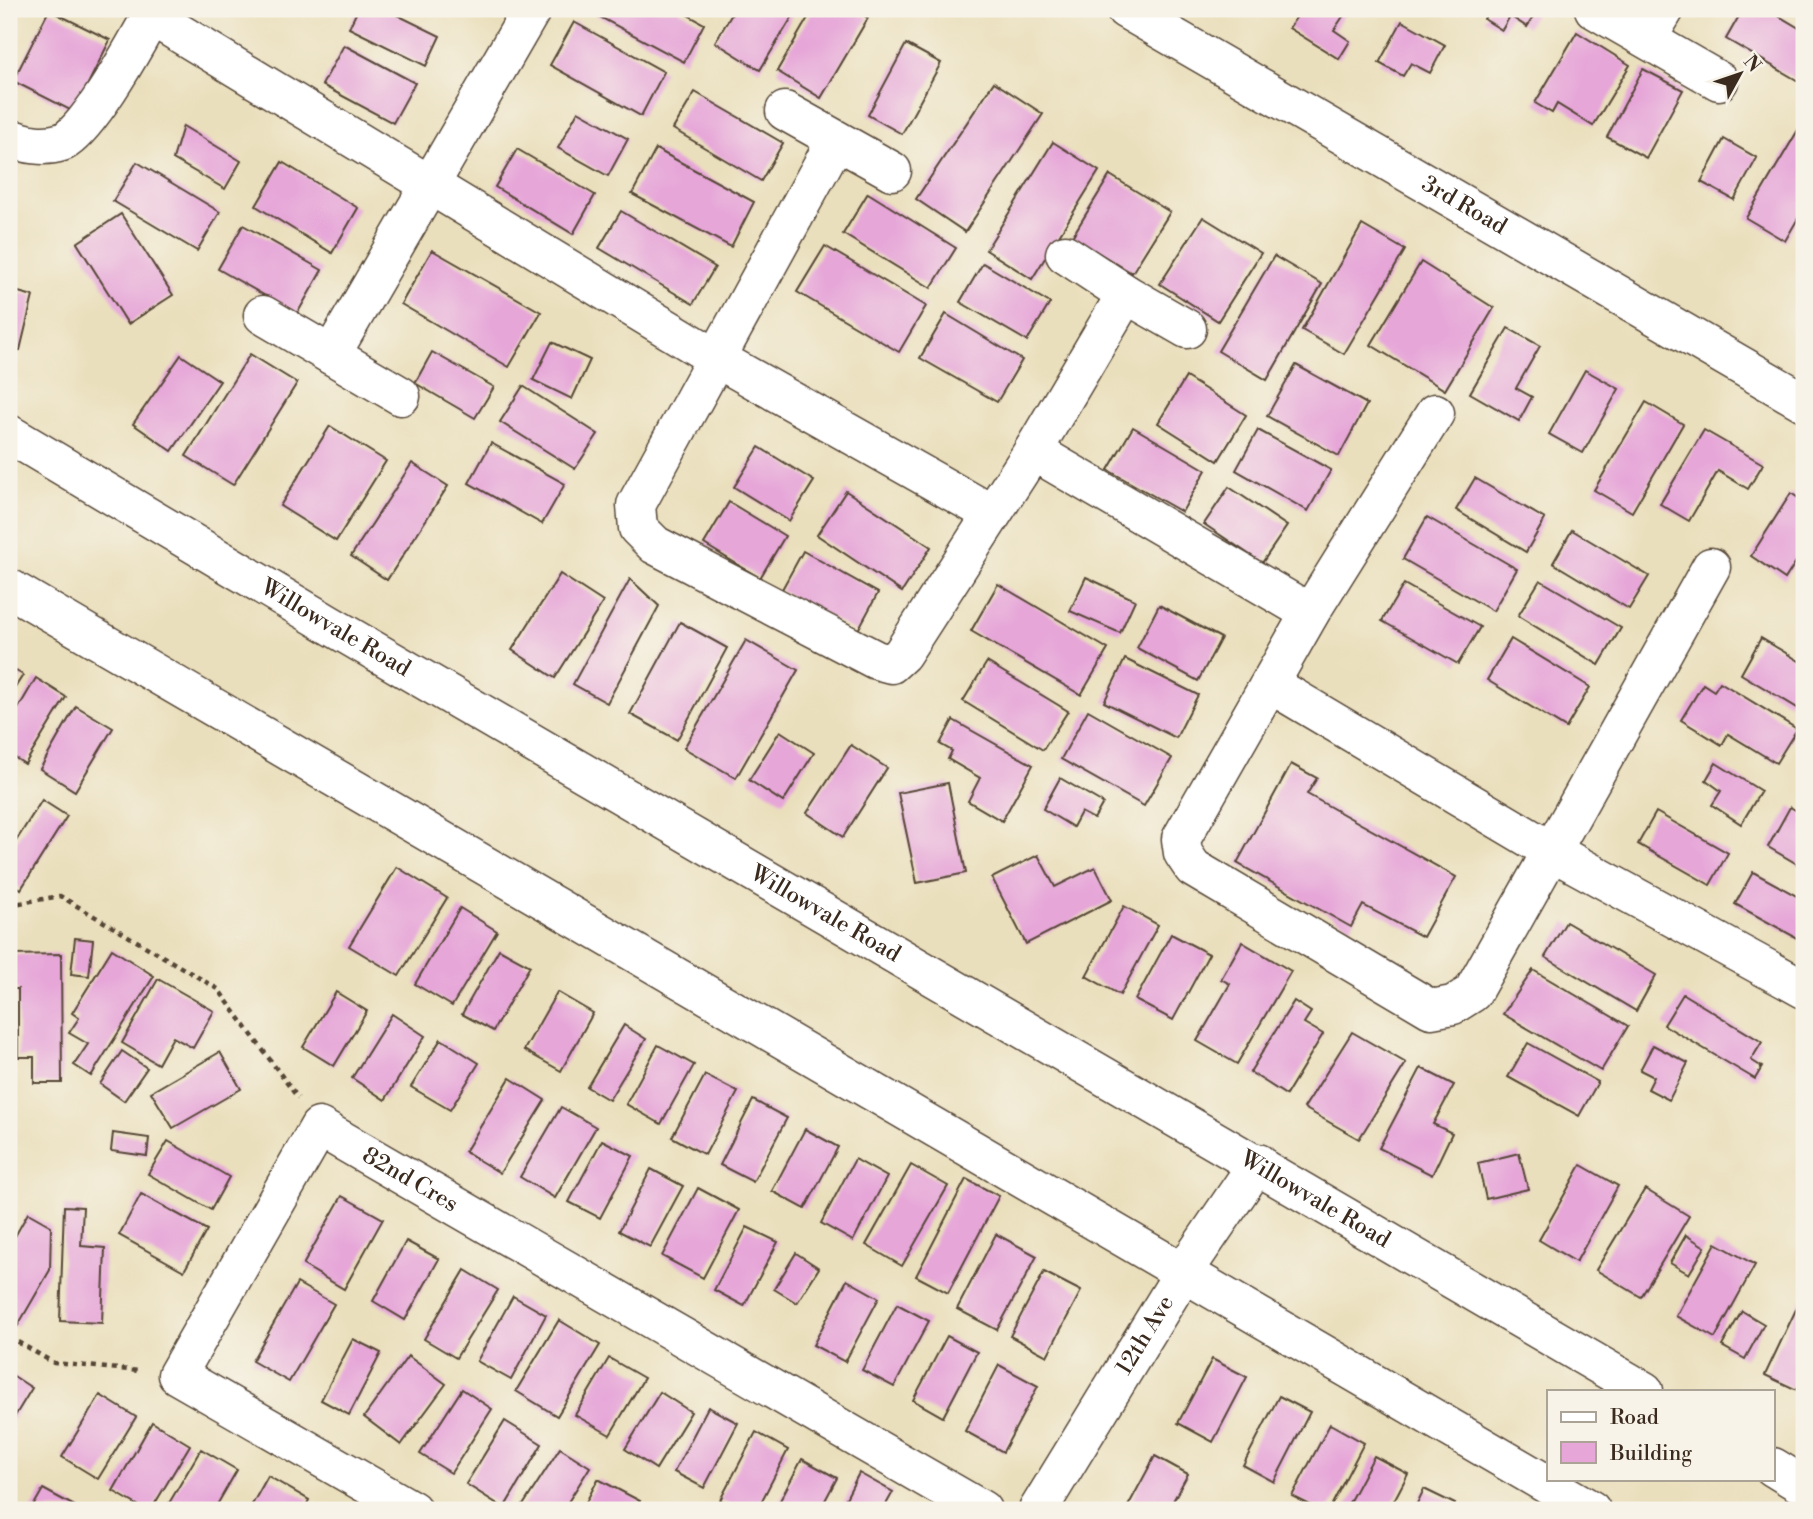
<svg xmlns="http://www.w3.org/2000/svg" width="1813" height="1519" viewBox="0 0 1813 1519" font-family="'Libre Bodoni',serif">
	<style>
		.building { fill: #e6a6d8 }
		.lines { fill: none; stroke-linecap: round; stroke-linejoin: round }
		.minor-casing { stroke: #554536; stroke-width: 41 }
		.path { stroke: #554536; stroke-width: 4.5; stroke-dasharray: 5 5; stroke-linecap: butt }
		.minor { stroke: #fff; stroke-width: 38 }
		.labels { text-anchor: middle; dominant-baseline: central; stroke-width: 7; stroke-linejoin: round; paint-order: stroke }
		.street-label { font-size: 23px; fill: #3b2a1e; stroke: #f7f3e8 }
	</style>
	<rect width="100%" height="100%" fill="#f7f3e8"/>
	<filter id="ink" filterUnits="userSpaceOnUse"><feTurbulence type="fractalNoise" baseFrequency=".0143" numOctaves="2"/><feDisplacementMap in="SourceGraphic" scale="14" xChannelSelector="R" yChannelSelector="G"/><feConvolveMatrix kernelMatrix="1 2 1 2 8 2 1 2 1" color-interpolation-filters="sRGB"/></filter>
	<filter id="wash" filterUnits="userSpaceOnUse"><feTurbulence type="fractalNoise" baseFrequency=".00686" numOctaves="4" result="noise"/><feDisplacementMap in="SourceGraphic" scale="28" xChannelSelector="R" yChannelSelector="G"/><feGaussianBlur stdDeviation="1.57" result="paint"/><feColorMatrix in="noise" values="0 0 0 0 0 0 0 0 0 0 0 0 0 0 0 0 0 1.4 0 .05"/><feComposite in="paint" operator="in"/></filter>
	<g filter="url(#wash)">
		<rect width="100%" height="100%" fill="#eadfbc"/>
		<g id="blocks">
			<g class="building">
				<polygon points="9,9 20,9 9,31"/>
				<polygon points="358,9 385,9 440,36 426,66 349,28"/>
				<polygon points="600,9 677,9 704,24 684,62 596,15"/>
				<polygon points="735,9 797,9 760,70 715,42"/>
				<polygon points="813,9 853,9 868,18 821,98 777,71"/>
				<polygon points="1302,9 1348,9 1334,30 1350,41 1339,59 1289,28"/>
				<polygon points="1490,9 1538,9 1527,27 1510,16 1502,30 1484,19"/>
				<polygon points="1743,9 1767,9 1804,31 1804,75 1800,82 1726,39"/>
				<polygon points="49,10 110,40 74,112 13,81"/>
				<polygon points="1402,21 1445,45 1430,73 1411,63 1403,76 1379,63"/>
				<polygon points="574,22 664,72 641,116 550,65"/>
				<polygon points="1577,32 1630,65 1593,126 1557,104 1552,113 1535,103"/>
				<polygon points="906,44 941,63 902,134 868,115"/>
				<polygon points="344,45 415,83 393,123 322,85"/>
				<polygon points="1643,69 1683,90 1646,158 1607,137"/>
				<polygon points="994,82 1043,114 965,232 916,199"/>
				<polygon points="695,92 783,143 761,181 673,129"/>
				<polygon points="578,111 628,139 608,176 558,148"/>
				<polygon points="1804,120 1804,208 1785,241 1746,218"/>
				<polygon points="183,126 241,161 225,189 173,159"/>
				<polygon points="1724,139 1757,158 1734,200 1701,182"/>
				<polygon points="1053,142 1099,171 1032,279 986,250"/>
				<polygon points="517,149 595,195 573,234 495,187"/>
				<polygon points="656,149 754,202 731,247 632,194"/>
				<polygon points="137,162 220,212 197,251 113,201"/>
				<polygon points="282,162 358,208 332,253 256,206"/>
				<polygon points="1110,175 1170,212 1132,273 1072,237"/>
				<polygon points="868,193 956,248 931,288 843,234"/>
				<polygon points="621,211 715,267 693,304 599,248"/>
				<polygon points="121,214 173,295 128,324 77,243"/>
				<polygon points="1203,217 1261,253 1218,321 1160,284"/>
				<polygon points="243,225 322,270 297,314 218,269"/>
				<polygon points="1362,225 1405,250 1344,354 1302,330"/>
				<polygon points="825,246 926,306 899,352 797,292"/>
				<polygon points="432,250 541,312 509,367 401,304"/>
				<polygon points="1274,256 1322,284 1267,380 1218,351"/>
				<polygon points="1421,262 1494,308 1445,390 1371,345"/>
				<polygon points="983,263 1050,303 1027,341 960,302"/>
				<polygon points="11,290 33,296 20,350 9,351"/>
				<polygon points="946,314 1022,360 997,402 920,358"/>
				<polygon points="1508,328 1540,346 1516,388 1532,397 1519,421 1470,393"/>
				<polygon points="552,342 590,360 572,399 533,380"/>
				<polygon points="432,352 494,387 475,418 415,383"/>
				<polygon points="250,354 297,383 233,485 186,456"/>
				<polygon points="181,355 220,381 172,451 133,424"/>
				<polygon points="1296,365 1367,404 1339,456 1267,416"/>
				<polygon points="1585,370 1619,389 1583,453 1549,434"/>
				<polygon points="1186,377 1246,415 1218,461 1158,423"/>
				<polygon points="523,386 598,434 575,469 500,422"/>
				<polygon points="1646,402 1683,424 1632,512 1594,490"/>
				<polygon points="330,426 386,461 336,541 280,506"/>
				<polygon points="1133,427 1206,470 1182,512 1108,470"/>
				<polygon points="1258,430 1331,470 1308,511 1236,470"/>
				<polygon points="1704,430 1763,464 1748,489 1718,471 1689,521 1660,504"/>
				<polygon points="491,443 565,484 542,524 469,483"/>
				<polygon points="759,447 814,481 789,521 734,487"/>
				<polygon points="412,463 448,486 387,580 351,556"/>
				<polygon points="1475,478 1545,519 1526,552 1456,510"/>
				<polygon points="1229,487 1287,526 1262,563 1204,524"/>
				<polygon points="846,491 931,547 902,592 817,535"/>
				<polygon points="1791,493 1804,502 1804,549 1785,579 1751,556"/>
				<polygon points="729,502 785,536 760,578 704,544"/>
				<polygon points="1427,517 1517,569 1493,611 1403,559"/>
				<polygon points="1572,530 1649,576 1629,609 1553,563"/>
				<polygon points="803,551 878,593 857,632 781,591"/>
				<polygon points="560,574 603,602 555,678 512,650"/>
				<polygon points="1086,577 1135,600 1120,633 1070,611"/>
				<polygon points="630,579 659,606 607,703 573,684"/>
				<polygon points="1540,580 1621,628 1599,665 1518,616"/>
				<polygon points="998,584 1108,649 1081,695 971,631"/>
				<polygon points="1404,584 1480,627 1458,664 1382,621"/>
				<polygon points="1159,605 1221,638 1198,681 1137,648"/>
				<polygon points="680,622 727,648 677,740 630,714"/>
				<polygon points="1761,638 1804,664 1804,712 1741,674"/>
				<polygon points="1511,639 1590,687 1566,728 1487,680"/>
				<polygon points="746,640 798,670 736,778 684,748"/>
				<polygon points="1125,659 1198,695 1176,738 1104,702"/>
				<polygon points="987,662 1068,711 1043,750 963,701"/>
				<polygon points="9,667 23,675 9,697"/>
				<polygon points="36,678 66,697 25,764 9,754 9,724"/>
				<polygon points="1720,682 1797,729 1776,763 1728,734 1722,745 1681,720 1703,684 1714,691"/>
				<polygon points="76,706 113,728 75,791 40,769"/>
				<polygon points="1088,710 1172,758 1144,806 1061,759"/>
				<polygon points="953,720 1033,765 1002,821 968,801 980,778 948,759 952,751 940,744"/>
				<polygon points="780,731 814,753 783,802 749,780"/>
				<polygon points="851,745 887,768 843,837 807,813"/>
				<polygon points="1716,763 1761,791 1741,824 1712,805 1721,791 1706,780"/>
				<polygon points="1291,764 1317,778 1307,794 1456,877 1423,937 1363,905 1351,927 1237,863"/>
				<polygon points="1060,778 1103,803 1094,819 1081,812 1073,827 1043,809"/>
				<polygon points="948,783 966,873 917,883 898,793"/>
				<polygon points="42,800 67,816 21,889 9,881 9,852"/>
				<polygon points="1790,807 1804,815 1804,868 1768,847"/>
				<polygon points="1656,812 1728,853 1710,885 1638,844"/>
				<polygon points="1038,855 1055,887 1095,867 1112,900 1026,944 992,878"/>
				<polygon points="397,867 447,898 399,976 349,946"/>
				<polygon points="1753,872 1804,900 1804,942 1735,904"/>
				<polygon points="1124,906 1158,925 1120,995 1086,976"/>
				<polygon points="460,908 497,931 452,1006 415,984"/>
				<polygon points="1566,922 1656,975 1636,1011 1545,957"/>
				<polygon points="1171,934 1209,954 1173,1020 1135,1000"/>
				<polygon points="75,938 93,940 89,976 71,974"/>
				<polygon points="1242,942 1291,971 1237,1064 1197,1041 1230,984 1221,979"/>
				<polygon points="112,949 154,976 91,1076 74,1065 88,1044 69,1033 79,1018 72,1013"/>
				<polygon points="499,949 530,966 493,1031 462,1014"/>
				<polygon points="61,954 62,1083 34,1083 34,1057 18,1057 18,989 9,989 9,955"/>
				<polygon points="1533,970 1628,1026 1601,1071 1503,1014"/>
				<polygon points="158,979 214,1011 193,1048 173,1037 158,1064 122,1043"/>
				<polygon points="336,992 367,1011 334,1066 303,1047"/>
				<polygon points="557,992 593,1013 561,1071 524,1050"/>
				<polygon points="1683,994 1762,1042 1751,1060 1762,1067 1755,1079 1664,1025"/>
				<polygon points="1294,1001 1311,1012 1304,1023 1323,1034 1286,1095 1250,1072"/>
				<polygon points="392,1014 425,1036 385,1100 352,1078"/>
				<polygon points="624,1025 646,1039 609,1100 587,1087"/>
				<polygon points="1352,1032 1406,1063 1359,1139 1304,1108"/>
				<polygon points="441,1039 479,1063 450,1110 411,1087"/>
				<polygon points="1528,1043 1598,1082 1579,1116 1508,1077"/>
				<polygon points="658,1045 694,1065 661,1124 626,1104"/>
				<polygon points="1653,1045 1688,1063 1669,1100 1648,1089 1654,1077 1640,1070"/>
				<polygon points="122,1051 147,1068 124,1101 100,1084"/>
				<polygon points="220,1052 241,1089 173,1128 151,1092"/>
				<polygon points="1421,1068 1454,1085 1433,1124 1452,1133 1432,1175 1379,1148"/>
				<polygon points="705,1075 738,1092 705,1155 672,1137"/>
				<polygon points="510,1078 545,1100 500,1173 465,1152"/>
				<polygon points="753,1100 787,1118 753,1182 720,1165"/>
				<polygon points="561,1107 596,1127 555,1198 520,1177"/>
				<polygon points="805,1129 838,1147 805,1209 772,1191"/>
				<polygon points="113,1133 149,1138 147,1156 111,1151"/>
				<polygon points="602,1140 633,1156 600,1218 569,1202"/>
				<polygon points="168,1141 229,1177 211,1210 148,1174"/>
				<polygon points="1519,1153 1528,1189 1486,1199 1478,1163"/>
				<polygon points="855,1159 887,1177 853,1241 821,1223"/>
				<polygon points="911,1165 948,1186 902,1266 866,1245"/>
				<polygon points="1581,1165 1618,1186 1576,1262 1539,1240"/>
				<polygon points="651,1169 683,1186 650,1247 619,1231"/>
				<polygon points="966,1179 999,1196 948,1293 916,1276"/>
				<polygon points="698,1188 739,1210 703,1278 662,1256"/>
				<polygon points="1645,1189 1689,1216 1641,1297 1596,1270"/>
				<polygon points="141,1194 207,1230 184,1271 119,1235"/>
				<polygon points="342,1196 383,1219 344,1289 303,1265"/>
				<polygon points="64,1206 83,1207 81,1246 105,1248 102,1323 60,1321"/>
				<polygon points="28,1213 51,1226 50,1270 17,1327 9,1323 9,1247"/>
				<polygon points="747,1227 778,1242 744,1306 714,1290"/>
				<polygon points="996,1234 1037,1256 997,1330 957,1309"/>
				<polygon points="1686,1235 1705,1247 1689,1274 1670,1263"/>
				<polygon points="406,1241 439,1259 405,1320 373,1301"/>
				<polygon points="1716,1243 1755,1265 1715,1338 1676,1316"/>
				<polygon points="796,1253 819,1268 797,1303 774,1289"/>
				<polygon points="465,1270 498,1290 456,1358 424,1339"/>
				<polygon points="1044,1272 1081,1291 1047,1356 1010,1336"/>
				<polygon points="847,1280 879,1298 845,1362 813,1345"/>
				<polygon points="297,1283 334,1304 289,1382 252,1361"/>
				<polygon points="513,1296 546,1315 511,1380 477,1361"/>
				<polygon points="1801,1299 1804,1301 1804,1380 1799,1391 1765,1375"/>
				<polygon points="897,1304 929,1321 894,1387 862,1370"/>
				<polygon points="1742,1311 1764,1324 1745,1359 1722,1346"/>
				<polygon points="559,1320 600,1345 557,1416 516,1391"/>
				<polygon points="947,1336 977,1352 943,1417 913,1400"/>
				<polygon points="353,1339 381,1353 349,1415 321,1400"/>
				<polygon points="408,1356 446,1384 401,1445 364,1417"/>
				<polygon points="609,1358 644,1378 610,1435 575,1415"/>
				<polygon points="1212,1359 1247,1377 1213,1442 1178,1423"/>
				<polygon points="999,1365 1038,1386 1003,1452 965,1431"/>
				<polygon points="9,1373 32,1388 9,1426"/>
				<polygon points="462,1389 492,1409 451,1473 420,1454"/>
				<polygon points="660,1392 691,1412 656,1469 625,1449"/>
				<polygon points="100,1395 136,1417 98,1479 62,1457"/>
				<polygon points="1279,1396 1310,1412 1274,1482 1243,1465"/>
				<polygon points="708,1407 738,1423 704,1488 674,1472"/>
				<polygon points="505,1421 542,1444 504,1508 466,1484"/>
				<polygon points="152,1422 190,1445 151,1510 146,1510 113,1491"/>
				<polygon points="1330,1424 1364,1443 1329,1510 1320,1510 1292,1496"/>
				<polygon points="756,1432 788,1450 757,1510 740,1510 720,1500"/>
				<polygon points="560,1448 590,1467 563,1510 520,1510"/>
				<polygon points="201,1449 237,1470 214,1510 165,1510"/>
				<polygon points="1155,1456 1188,1474 1168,1510 1126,1510"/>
				<polygon points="1374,1456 1408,1474 1389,1510 1345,1510"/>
				<polygon points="802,1459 837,1478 820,1510 775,1510"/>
				<polygon points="859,1473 893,1492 883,1510 840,1510"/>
				<polygon points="268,1476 309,1500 304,1510 249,1510"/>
				<polygon points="598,1479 640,1501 635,1510 582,1510"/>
				<polygon points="43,1489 82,1510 31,1510"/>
				<polygon points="1424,1489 1455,1504 1452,1510 1414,1510"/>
			</g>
		</g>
	</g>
	<g filter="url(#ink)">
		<use href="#blocks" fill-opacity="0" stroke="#554536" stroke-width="2"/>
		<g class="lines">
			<defs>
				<g id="minor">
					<path id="s1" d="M 1125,9 L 1804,402"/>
					<polyline points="1594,9 1719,81"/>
					<polyline points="151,16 714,357 992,514"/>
					<polyline points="1647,39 1665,9"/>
					<polyline points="785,111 892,171"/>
					<path d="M 9,138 C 27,144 43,148 62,142 C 87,134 141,35 155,9"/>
					<polyline points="836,140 636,505 638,528 655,545 876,660 891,664 902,654 1033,451 1126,294"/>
					<polyline points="1065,254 1126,294 1187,329"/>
					<polyline points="263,315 401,396"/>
					<polyline points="331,355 532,9"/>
					<polyline points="1435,413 1310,613 1181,839 1183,853 1193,868 1431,1009 1453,1005 1472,993 1711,567"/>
					<path id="s2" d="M 9,434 L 330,625 L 1644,1391"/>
					<polyline points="1033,451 1310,613"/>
					<polyline points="9,588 1591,1510"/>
					<polyline points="1272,685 1553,852 1804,989"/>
					<polyline points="1773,1467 1804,1486"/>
					<path id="s3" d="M 412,1510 L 177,1375 L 319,1127 L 982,1510"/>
					<path id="s4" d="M 1038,1510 L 1185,1270 L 1258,1163"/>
				</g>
			</defs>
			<use href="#minor" class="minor-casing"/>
			<g class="path">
				<polyline points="9,905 60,896 218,989 298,1098"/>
				<polyline points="9,1337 54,1363 140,1371"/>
			</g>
			<use href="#minor" class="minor"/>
		</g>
	</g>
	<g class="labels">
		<g class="street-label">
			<text stroke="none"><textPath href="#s1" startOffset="392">3rd Road</textPath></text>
			<text stroke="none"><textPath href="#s2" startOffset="380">Willowvale Road</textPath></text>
			<text stroke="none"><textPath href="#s2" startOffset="947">Willowvale Road</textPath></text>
			<text stroke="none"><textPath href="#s3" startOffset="662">82nd Cres</textPath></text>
			<text stroke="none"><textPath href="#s2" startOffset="1514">Willowvale Road</textPath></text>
			<text stroke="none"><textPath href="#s4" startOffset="205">12th Ave</textPath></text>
		</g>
	</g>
	<rect width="1813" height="1519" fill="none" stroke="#f7f3e8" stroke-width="35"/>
	<rect x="1547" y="1390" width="228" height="91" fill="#f7f3e8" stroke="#aca397" stroke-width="2"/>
	<rect x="1561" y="1412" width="35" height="10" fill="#ffffff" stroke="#aca397" stroke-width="2"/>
	<text x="1610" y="1424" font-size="21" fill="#3b2a1e">Road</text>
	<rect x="1561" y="1442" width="35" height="21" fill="#e6a6d8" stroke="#aca397" stroke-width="2"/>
	<text x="1610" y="1460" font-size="21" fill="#3b2a1e">Building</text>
	<g transform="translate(1740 74) rotate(50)" stroke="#f7f3e8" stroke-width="5" paint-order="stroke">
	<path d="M0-5L12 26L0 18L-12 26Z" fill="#3b2a1e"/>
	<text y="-10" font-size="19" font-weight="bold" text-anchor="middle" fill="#3b2a1e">N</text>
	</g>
</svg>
